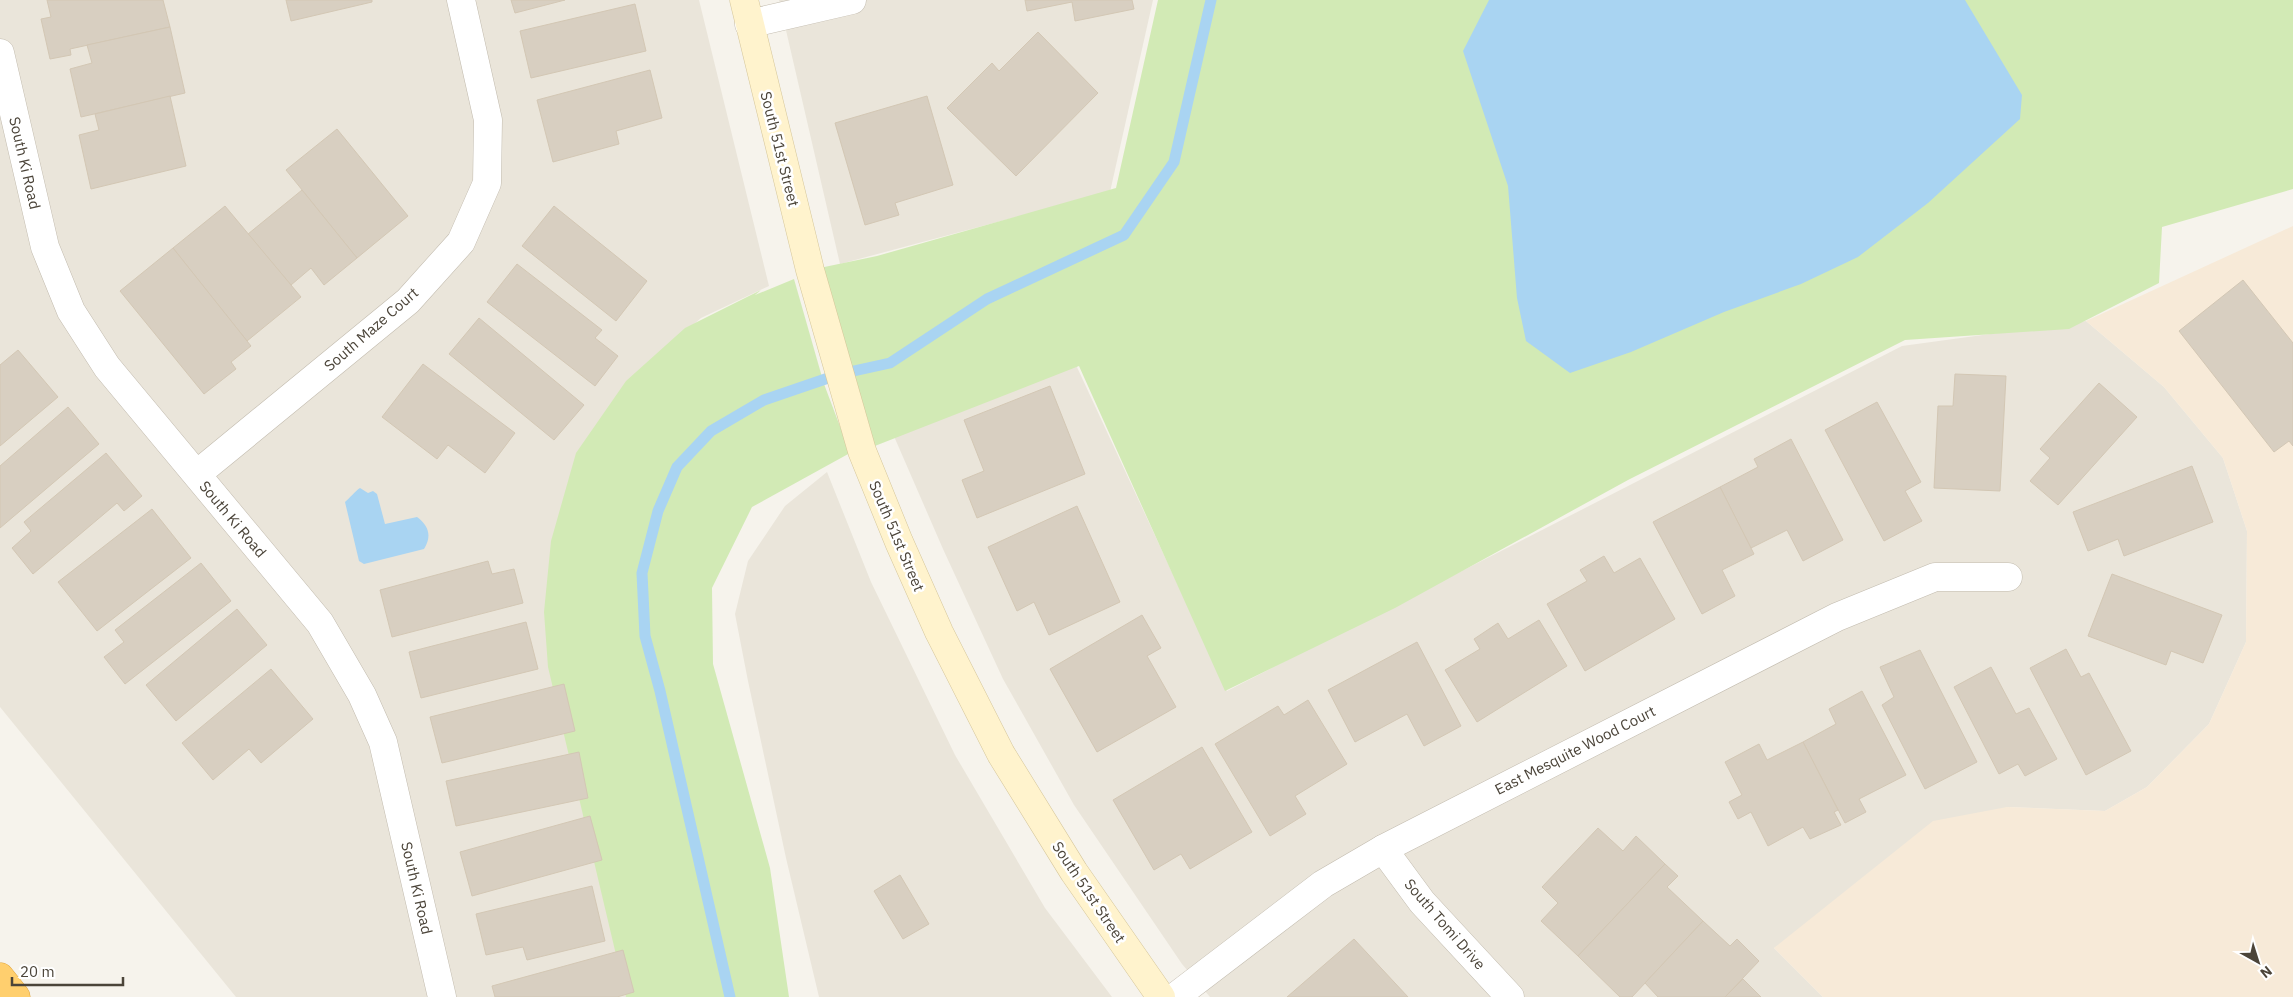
<svg xmlns="http://www.w3.org/2000/svg" width="2293" height="997" viewBox="0 0 2293 997" font-family="'IBM Plex Sans',sans-serif">
	<style>
		.residential { fill: #eae5da }
		.commercial { fill: #f7ead8 }
		.green { fill: #d2eab5 }
		.water { fill: #a9d4f2 }
		.lines { fill: none; stroke-linecap: round; stroke-linejoin: round }
		.stream { stroke: #a9d4f2; stroke-width: 11 }
		.building { fill: #d8cfc1; stroke: #d3c7b4 }
		.street-casing { stroke: #c2bbae; stroke-width: 29 }
		.secondary-casing { stroke: #d6c79b; stroke-width: 29 }
		.highway-casing { stroke: #e0a43c; stroke-width: 29 }
		.street { stroke: #fff; stroke-width: 28 }
		.secondary { stroke: #fff3cd; stroke-width: 28 }
		.highway { stroke: #ffcf6e; stroke-width: 28 }
		.labels { text-anchor: middle; dominant-baseline: central; stroke-width: 5; stroke-linejoin: round; paint-order: stroke }
		.street-label { font-size: 15px; fill: #4b4439; stroke: #fff }
	</style>
	<rect width="100%" height="100%" fill="#f6f3ec"/>
	<g class="residential">
		<polygon points="0,0 699,0 769,286 701,318 641,371 640,997 236,997 0,707"/>
		<polygon points="779,0 1153,0 1110,192 840,264"/>
		<polygon points="2086,321 2164,387 2223,458 2247,531 2246,642 2209,724 2147,787 2105,811 2007,807 1774,948 1823,997 1210,997 1182,964 1074,805 1003,679 943,549 893,434 1076,365 1227,691 1902,346"/>
		<polygon points="827,472 871,582 955,755 1045,908 1112,997 819,997 786,858 748,681 735,614 748,561 785,506"/>
	</g>
	<polygon class="commercial" points="2293,226 2293,997 1823,997 1774,948 1933,821 2007,807 2105,811 2147,787 2209,724 2246,642 2247,531 2223,458 2164,387 2086,321"/>
	<g class="green">
		<polygon points="1158,0 2293,0 2293,189 2162,227 2159,283 2069,329 1905,340 1628,480 1395,608 1225,691 1079,366 862,451 810,270 877,256 1116,188"/>
		<polygon points="794,279 824,384 850,453 752,507 712,588 713,664 770,868 789,997 626,997 548,667 544,612 551,541 576,453 626,381 685,328 761,290 755,295"/>
	</g>
	<g class="water">
		<polygon points="1489,0 1965,0 2022,95 2020,119 1928,203 1858,257 1801,284 1724,312 1631,352 1570,373 1526,341 1517,298 1508,186 1463,51"/>
		<path d="M 360,488 L 368,493 L 373,491 L 377,494 L 385,524 L 417,517 C 429,526 432,536 424,549 L 364,564 L 359,561 L 345,502 C 350,498 355,491 360,488 Z"/>
	</g>
	<g class="lines">
		<polyline class="stream" points="730,997 660,691 645,636 642,573 658,511 677,467 711,431 764,400 840,374 890,363 987,299 1124,235 1174,162 1211,0"/>
	</g>
	<g class="building">
		<polygon points="47,0 163,0 170,27 70,49 71,55 50,59 41,19 51,17"/>
		<polygon points="286,0 372,0 372,2 291,21"/>
		<polygon points="511,0 565,0 515,13"/>
		<polygon points="1025,0 1132,0 1134,9 1075,21 1072,2 1027,11"/>
		<polygon points="635,4 646,51 531,78 520,31"/>
		<polygon points="170,27 185,93 81,117 70,69 92,63 87,45"/>
		<polygon points="1038,32 1098,93 1016,176 947,108 992,63 999,71"/>
		<polygon points="650,70 662,118 616,131 619,144 553,162 537,100"/>
		<polygon points="170,96 186,166 91,189 79,135 99,130 95,114"/>
		<polygon points="927,96 953,185 895,203 899,215 865,225 835,123"/>
		<polygon points="337,129 408,216 357,258 286,170"/>
		<polygon points="302,190 357,258 324,285 311,268 291,285 248,234"/>
		<polygon points="225,206 301,297 247,341 173,248"/>
		<polygon points="554,206 647,281 616,321 522,246"/>
		<polygon points="173,248 251,346 231,362 236,369 204,394 120,291"/>
		<polygon points="517,264 602,330 595,338 618,356 595,386 487,302"/>
		<polygon points="2243,280 2293,343 2293,446 2289,441 2274,452 2179,331"/>
		<polygon points="479,318 584,405 554,440 449,354"/>
		<polygon points="18,350 58,397 0,446 0,365"/>
		<polygon points="423,364 515,433 485,473 448,445 437,459 382,417"/>
		<polygon points="1955,374 2006,376 2000,491 1934,488 1938,406 1953,406"/>
		<polygon points="2099,383 2137,417 2058,505 2030,481 2050,458 2040,449"/>
		<polygon points="1050,386 1085,474 977,518 962,480 984,471 964,420"/>
		<polygon points="1877,402 1921,482 1905,491 1922,521 1884,541 1825,430"/>
		<polygon points="68,407 99,444 0,528 0,466"/>
		<polygon points="1791,439 1843,540 1803,561 1787,530 1751,548 1720,487 1758,467 1754,459"/>
		<polygon points="106,453 142,496 124,511 117,503 33,574 12,548 31,531 24,522"/>
		<polygon points="2192,466 2213,522 2124,556 2118,539 2088,551 2073,512"/>
		<polygon points="1720,487 1754,554 1722,570 1735,596 1702,614 1653,522"/>
		<polygon points="1077,506 1120,602 1049,635 1034,602 1017,611 988,547"/>
		<polygon points="152,509 191,558 97,631 58,582"/>
		<polygon points="1604,556 1614,573 1640,558 1675,619 1585,671 1547,604 1587,581 1580,570"/>
		<polygon points="488,561 492,574 514,569 523,603 392,637 380,590"/>
		<polygon points="201,563 231,601 125,684 104,657 124,642 115,630"/>
		<polygon points="2112,574 2222,615 2203,663 2171,651 2166,665 2088,636"/>
		<polygon points="237,609 267,645 176,721 146,685"/>
		<polygon points="1142,615 1161,648 1147,656 1176,707 1097,752 1050,669"/>
		<polygon points="1539,620 1567,666 1477,722 1445,670 1480,649 1474,639 1498,623 1508,639"/>
		<polygon points="526,622 538,669 421,698 409,652"/>
		<polygon points="1417,642 1461,726 1424,746 1407,714 1355,742 1328,690"/>
		<polygon points="2066,649 2081,677 2089,673 2131,751 2086,775 2030,668"/>
		<polygon points="1920,650 1977,762 1925,789 1882,705 1894,697 1880,667"/>
		<polygon points="1991,667 2016,714 2029,708 2057,759 2025,776 2018,764 1999,774 1954,687"/>
		<polygon points="271,669 313,719 261,763 249,749 213,780 182,743"/>
		<polygon points="564,684 575,731 442,763 430,717"/>
		<polygon points="1862,691 1906,775 1859,799 1866,812 1845,823 1803,742 1836,724 1829,709"/>
		<polygon points="1308,700 1347,764 1295,796 1306,814 1270,836 1215,744 1278,706 1284,715"/>
		<polygon points="1803,742 1838,810 1834,812 1841,825 1810,839 1803,827 1768,846 1751,812 1738,819 1729,802 1742,795 1725,762 1759,744 1767,760"/>
		<polygon points="1202,747 1252,832 1190,869 1181,854 1154,870 1113,800"/>
		<polygon points="579,752 588,798 456,826 446,781"/>
		<polygon points="590,816 602,860 472,896 460,852"/>
		<polygon points="1598,828 1623,851 1636,836 1665,864 1578,956 1541,921 1558,903 1542,887"/>
		<polygon points="1665,864 1678,876 1667,887 1703,921 1632,997 1620,997 1578,956"/>
		<polygon points="900,875 929,924 903,939 874,891"/>
		<polygon points="592,886 605,941 527,960 523,947 486,955 476,914"/>
		<polygon points="1703,921 1730,946 1737,939 1759,961 1725,997 1658,997 1645,983"/>
		<polygon points="1354,939 1408,997 1287,997"/>
		<polygon points="623,950 634,992 617,997 495,997 492,986"/>
		<polygon points="1743,979 1761,997 1725,997"/>
	</g>
	<g class="lines">
		<defs>
			<g id="street">
				<polyline points="749,24 852,0"/>
				<polyline points="0,53 45,247 71,311 107,367 320,623 362,695 383,742 442,997"/>
				<polyline points="197,474 408,301 461,242 487,183 488,120 461,0"/>
				<polyline points="1383,849 1422,902 1510,997"/>
				<polyline points="1175,997 1323,884 1383,849 1837,617 1935,577 2008,577"/>
			</g>
			<polyline id="secondary" points="744,0 810,270 862,451 899,542 939,632 1001,754 1074,872 1161,997"/>
			<polyline id="highway" points="0,977 16,997"/>
		</defs>
		<use href="#street" class="street-casing"/>
		<use href="#secondary" class="secondary-casing"/>
		<use href="#highway" class="highway-casing"/>
		<use href="#street" class="street"/>
		<use href="#secondary" class="secondary"/>
		<use href="#highway" class="highway"/>
	</g>
	<g class="labels">
		<g class="street-label">
			<text transform="translate(780 149) rotate(76)">South 51st Street</text>
			<text transform="translate(25 163) rotate(77)">South Ki Road</text>
			<text transform="translate(371 329) rotate(-41)">South Maze Court</text>
			<text transform="translate(233 519) rotate(50)">South Ki Road</text>
			<text transform="translate(897 536) rotate(67)">South 51st Street</text>
			<text transform="translate(1575 750) rotate(-27)">East Mesquite Wood Court</text>
			<text transform="translate(417 888) rotate(77)">South Ki Road</text>
			<text transform="translate(1089 892) rotate(56)">South 51st Street</text>
			<text transform="translate(1445 924) rotate(49)">South Tomi Drive</text>
		</g>
	</g>
	<g transform="translate(2258 962) rotate(141)" stroke="#ffffff" stroke-width="4" paint-order="stroke">
	<path d="M0-4L9 19L0 12L-9 19Z" fill="#4b4439"/>
	<text y="-8" font-size="14" font-weight="bold" text-anchor="middle" fill="#4b4439">N</text>
	</g>
	<path d="M12 977v8h111v-8" fill="none" stroke="#4b4439" stroke-width="2.5"/>
	<text x="20" y="977" font-size="15" fill="#4b4439" stroke="#ffffff" stroke-width="4" paint-order="stroke">20 m</text>
</svg>
